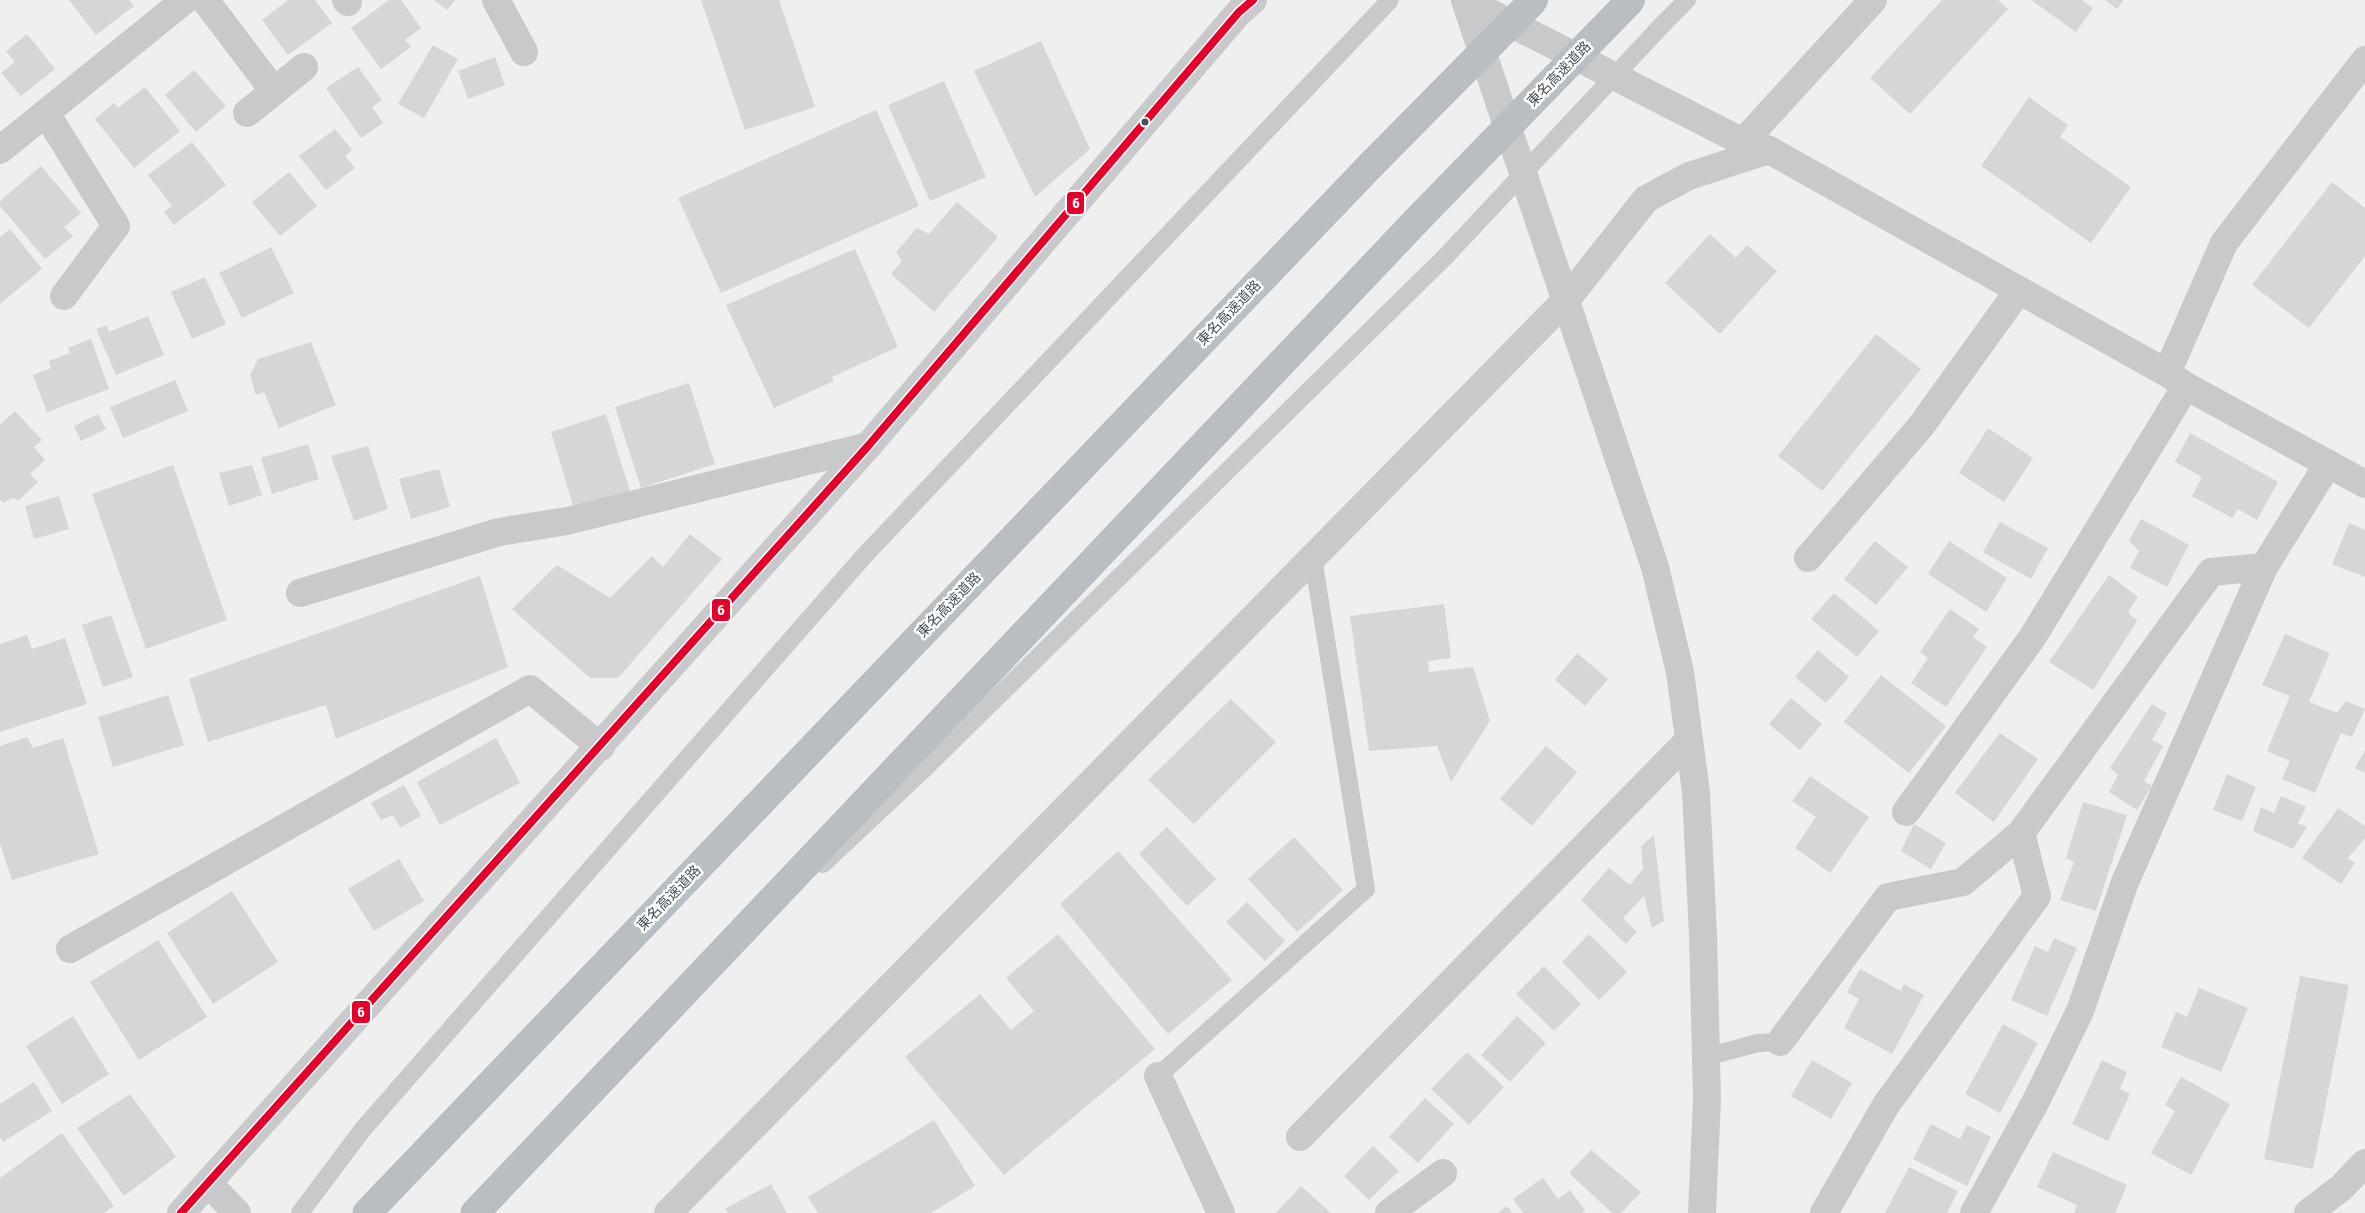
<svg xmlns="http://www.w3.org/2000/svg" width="2365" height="1213" viewBox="0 0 2365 1213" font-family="'Fira Sans Condensed','Noto Sans JP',sans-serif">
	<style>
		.building { fill: #d5d6d8 }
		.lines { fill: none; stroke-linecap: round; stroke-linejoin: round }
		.motorway-casing { stroke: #b5b9be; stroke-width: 29 }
		.service { stroke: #c7c9ca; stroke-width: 18 }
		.minor { stroke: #c7c9ca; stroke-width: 28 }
		.tertiary { stroke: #c7c9ca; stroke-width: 28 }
		.motorway { stroke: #b9bec2; stroke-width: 28 }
		.motorway-bridge-casing { stroke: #b5b9be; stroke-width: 29; stroke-linecap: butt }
		.service-bridge { stroke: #c7c9ca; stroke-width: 18 }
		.motorway-bridge { stroke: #b9bec2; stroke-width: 28 }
		.bus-1-casing { stroke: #fff; stroke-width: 11 }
		.bus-1 { stroke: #e4002b; stroke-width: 8 }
		.bus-dot { fill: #485159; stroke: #fff; stroke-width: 2 }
		.labels { text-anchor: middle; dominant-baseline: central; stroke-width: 5; stroke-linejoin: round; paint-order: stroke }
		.street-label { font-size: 14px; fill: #485159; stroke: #fff }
		.line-badge { stroke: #fff; stroke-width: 2 }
		.badge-label { font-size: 14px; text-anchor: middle; font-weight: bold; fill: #fff }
	</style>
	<rect width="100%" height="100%" fill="#efefef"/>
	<g class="building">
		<polygon points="69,0 129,0 134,6 96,35"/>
		<polygon points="288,0 315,0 332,23 288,55 262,20"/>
		<polygon points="389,0 401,0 421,28 405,40 411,47 381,69 351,28"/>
		<polygon points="434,0 455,0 447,10"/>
		<polygon points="701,0 779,0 815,107 745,130"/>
		<polygon points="1942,0 1998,0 2008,9 1910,114 1870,78"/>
		<polygon points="2031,0 2082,0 2093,8 2076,32"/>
		<polygon points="2105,0 2124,0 2117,9"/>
		<polygon points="27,34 55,69 21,96 1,73 15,62 6,51"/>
		<polygon points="1041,41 1090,149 1035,197 974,71"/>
		<polygon points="433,45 458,59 424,118 398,104"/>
		<polygon points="495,57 505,85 468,99 458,71"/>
		<polygon points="358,67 382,100 372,107 383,123 361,138 326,88"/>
		<polygon points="194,70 226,106 196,132 165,95"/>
		<polygon points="944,81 986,177 930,201 888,105"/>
		<polygon points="145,87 180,131 134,168 95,119 114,103 118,108"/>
		<polygon points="2029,97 2068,125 2060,137 2131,187 2091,243 1981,166"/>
		<polygon points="876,110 919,206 721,293 678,198"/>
		<polygon points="335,129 352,150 345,156 355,168 326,190 299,156"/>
		<polygon points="192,142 226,185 174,225 164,212 172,206 148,175"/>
		<polygon points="41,166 81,213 64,227 73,236 45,259 0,206 0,201"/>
		<polygon points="289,172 317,206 280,236 252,202"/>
		<polygon points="2332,182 2365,208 2365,256 2309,328 2252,285"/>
		<polygon points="957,202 998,237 934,312 891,274 902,261 896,252 917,228 929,234"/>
		<polygon points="10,229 42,269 0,304 0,237"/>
		<polygon points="1710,234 1736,258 1747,245 1777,271 1720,334 1665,283"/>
		<polygon points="271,247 294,293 242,318 219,273"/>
		<polygon points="855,249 898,347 832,377 834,381 774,408 726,305"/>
		<polygon points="205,277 226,324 192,339 171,292"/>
		<polygon points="148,316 164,355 116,375 96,329 107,325 109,332"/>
		<polygon points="1876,334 1921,369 1822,491 1778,456"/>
		<polygon points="91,339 109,389 47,412 33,375 51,368 49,361 70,353 68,348"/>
		<polygon points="311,342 336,405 279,428 264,392 256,395 250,375 258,359"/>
		<polygon points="175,380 188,411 123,438 110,407"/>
		<polygon points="689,383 715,464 641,488 615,407"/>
		<polygon points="15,411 42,440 34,447 45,460 30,474 38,482 19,500 11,498 4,503 0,500 0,425"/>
		<polygon points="98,414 106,429 81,441 74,426"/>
		<polygon points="606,414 630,491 574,509 551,432"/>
		<polygon points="1988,428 2033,458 2004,502 1959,473"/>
		<polygon points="2190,433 2278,482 2257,520 2238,509 2232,518 2192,496 2202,477 2175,462"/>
		<polygon points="308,444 319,479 272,494 261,458"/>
		<polygon points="368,446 388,509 354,521 331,456"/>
		<polygon points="173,465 227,620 146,649 92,494"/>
		<polygon points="252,465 262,495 229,506 219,473"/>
		<polygon points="439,469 450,507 411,519 399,479"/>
		<polygon points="59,496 69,529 34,539 25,506"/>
		<polygon points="2141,519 2189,545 2167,587 2130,568 2139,551 2129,541"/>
		<polygon points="2000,522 2048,548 2031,579 1983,552"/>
		<polygon points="2349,523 2365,530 2365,577 2332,564"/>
		<polygon points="690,534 722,559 618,678 590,678 512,609 557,565 610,598 652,556 663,567"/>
		<polygon points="1875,541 1908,567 1876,605 1844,579"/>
		<polygon points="1949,541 2007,578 1986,612 1928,574"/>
		<polygon points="2109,575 2138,597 2128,612 2137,621 2093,690 2049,662"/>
		<polygon points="480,576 508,667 336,739 326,705 208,742 189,679"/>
		<polygon points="1834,593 1879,631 1857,657 1811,619"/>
		<polygon points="1444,604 1451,658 1428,661 1429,672 1473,667 1490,721 1451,782 1437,746 1369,751 1350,616"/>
		<polygon points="1950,609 1979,629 1973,637 1987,647 1946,707 1911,683 1928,658 1920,652"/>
		<polygon points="111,615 133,677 103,687 82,625"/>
		<polygon points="2285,634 2330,653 2309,702 2337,713 2346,701 2365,709 2352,737 2341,733 2315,793 2282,779 2290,761 2267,751 2290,696 2262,685"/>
		<polygon points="27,635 32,649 65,638 87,704 0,732 0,644"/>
		<polygon points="1818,650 1849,677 1826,703 1795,677"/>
		<polygon points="1577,653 1608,679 1585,706 1555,680"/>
		<polygon points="1881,675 1946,726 1909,773 1844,722"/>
		<polygon points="168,695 184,745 113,767 98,717"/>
		<polygon points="1791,698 1822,724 1800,750 1769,724"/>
		<polygon points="1231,699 1276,742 1194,824 1148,780"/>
		<polygon points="2152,704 2167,713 2152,740 2163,746 2144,781 2152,786 2137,810 2109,792 2118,775 2110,768"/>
		<polygon points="2000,733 2038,759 1994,822 1955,793"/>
		<polygon points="27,737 33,748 63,738 99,854 12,880 0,844 0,746"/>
		<polygon points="496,738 520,783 440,825 417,782"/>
		<polygon points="1546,746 1577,772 1532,826 1500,799"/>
		<polygon points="2365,750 2365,773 2355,768"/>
		<polygon points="2227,774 2256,787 2242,821 2213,810"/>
		<polygon points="1810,776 1869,817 1830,873 1795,848 1816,817 1792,801"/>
		<polygon points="404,785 421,816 400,828 393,815 381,820 371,803"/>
		<polygon points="2281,796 2306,807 2298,823 2307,827 2293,849 2253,831 2261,807 2274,813"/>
		<polygon points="2083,802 2127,815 2096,911 2060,900 2074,862 2066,858"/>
		<polygon points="2338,808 2365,826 2365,838 2348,858 2355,863 2341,884 2302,858"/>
		<polygon points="1914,824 1946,843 1931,869 1901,851"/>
		<polygon points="1167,827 1216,879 1187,906 1139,854"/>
		<polygon points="1654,835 1664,921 1652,928 1644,896 1623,918 1637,932 1626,944 1581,900 1609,868 1630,885 1643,869 1641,846"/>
		<polygon points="1294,837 1343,890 1297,932 1248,879"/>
		<polygon points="1118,851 1232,980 1168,1034 1060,904"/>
		<polygon points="399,859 424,901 374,931 348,889"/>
		<polygon points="232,891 278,962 213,1004 167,933"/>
		<polygon points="1247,902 1285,941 1265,961 1226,922"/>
		<polygon points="1058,934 1155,1049 1004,1175 905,1057 980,994 1011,1030 1034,1011 1006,978"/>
		<polygon points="1589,934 1627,972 1599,1000 1562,962"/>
		<polygon points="2054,938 2077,948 2047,1016 2011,1000 2035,946 2048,952"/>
		<polygon points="158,940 207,1017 139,1060 90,982"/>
		<polygon points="1544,966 1581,1004 1554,1031 1516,994"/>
		<polygon points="1860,969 1901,991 1904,984 1924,995 1892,1054 1844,1028 1859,999 1847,992"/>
		<polygon points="2300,976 2349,985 2313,1169 2264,1159"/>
		<polygon points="2199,988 2248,1008 2221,1072 2161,1047 2176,1012 2187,1017"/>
		<polygon points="73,1016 109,1074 62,1104 26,1046"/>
		<polygon points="1517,1016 1546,1043 1510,1082 1481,1055"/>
		<polygon points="2003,1024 2038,1043 2000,1113 1965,1094"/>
		<polygon points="1467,1052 1504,1087 1469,1125 1431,1089"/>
		<polygon points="1812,1060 1852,1083 1831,1119 1791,1096"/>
		<polygon points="2102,1060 2127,1072 2120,1089 2130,1094 2108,1141 2072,1124"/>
		<polygon points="2181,1077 2230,1104 2191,1175 2151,1153 2175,1111 2165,1105"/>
		<polygon points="34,1082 52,1111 3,1142 0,1137 0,1104"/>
		<polygon points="130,1094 176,1157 124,1196 77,1128"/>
		<polygon points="1425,1098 1454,1124 1418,1163 1389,1137"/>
		<polygon points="934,1120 975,1186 931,1213 818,1213 808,1197"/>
		<polygon points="1931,1124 1960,1139 1967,1125 1991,1137 1967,1186 1913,1159"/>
		<polygon points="62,1133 114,1206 104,1213 0,1213 0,1178"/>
		<polygon points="1373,1146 1399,1171 1369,1200 1344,1176"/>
		<polygon points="1591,1150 1641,1192 1621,1213 1612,1213 1569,1173"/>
		<polygon points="2053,1152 2127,1185 2115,1213 2074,1213 2077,1205 2037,1187"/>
		<polygon points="1909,1167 1958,1191 1947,1213 1885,1213"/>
		<polygon points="1543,1178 1558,1199 1570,1190 1585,1210 1582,1213 1523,1213 1513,1199"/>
		<polygon points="771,1184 787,1213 728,1213 725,1209"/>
		<polygon points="1301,1186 1331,1213 1276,1213"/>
		<polygon points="1507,1206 1512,1213 1498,1213"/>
	</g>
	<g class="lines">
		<defs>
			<g id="motorway">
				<polyline points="367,1213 1371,165"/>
				<polyline points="475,1213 1418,219"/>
			</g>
		</defs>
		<use href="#motorway" class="motorway-casing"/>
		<g class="service">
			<polyline points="1664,23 1687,0"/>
			<polyline points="823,864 923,770 1446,256"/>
			<polyline points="1706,1057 1758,1043 1780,1042"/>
			<polyline points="1158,1076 1366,889 1313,558"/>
			<polyline points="300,1213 363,1129 864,556 1390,0"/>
		</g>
		<g class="minor">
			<polyline points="205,0 274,91"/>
			<polyline points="346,0 348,2"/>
			<polyline points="496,0 524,52"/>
			<polyline points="46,113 116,226 64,296"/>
			<polyline points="247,113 304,67"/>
			<polyline points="1743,142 1873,0"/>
			<polyline points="0,150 185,0"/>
			<polyline points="2167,373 2224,243 2365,60"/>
			<polyline points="1808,558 1921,426 2019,290"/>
			<polyline points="300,593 499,532 567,521 868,446"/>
			<polyline points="1906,812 2032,638 2186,386"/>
			<polyline points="70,949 530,689 601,747"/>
			<polyline points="1780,1042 1888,897 1963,882 2021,833 2211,572 2264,567 2328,464"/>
			<polyline points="1158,1076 1221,1213"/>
			<polyline points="1300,1137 1689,740"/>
			<polyline points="209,1184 237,1213"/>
			<polyline points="181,1213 868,446 1239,12 1253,0"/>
			<polyline points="668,1213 1567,299"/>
			<polyline points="1389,1213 1443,1173"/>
			<polyline points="1824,1213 1886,1105 2037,896 2021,833"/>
			<polyline points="1974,1213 2036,1101 2080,1011 2125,882 2264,567"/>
			<polyline points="2308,1213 2341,1188 2365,1163"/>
		</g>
		<g class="tertiary">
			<polyline points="1465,0 1655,567 1680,672 1696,792 1703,935 1707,1099 1702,1213"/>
			<polyline points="1465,0 1743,142 1769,150 2167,373 2186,386 2365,484"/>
			<polyline points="1567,299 1646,199 1689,176 1769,150"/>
		</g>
		<use href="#motorway" class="motorway"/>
		<defs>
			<g id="motorway-bridge">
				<polyline points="1371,165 1534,0"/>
				<polyline points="1418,219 1631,0"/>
			</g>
		</defs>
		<use href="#motorway-bridge" class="motorway-bridge-casing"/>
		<polyline class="service-bridge" points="1446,256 1664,23"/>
		<use href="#motorway-bridge" class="motorway-bridge"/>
		<defs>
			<polyline id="bus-1" points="181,1213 868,446 1239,12 1253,0"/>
		</defs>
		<use href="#bus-1" class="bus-1-casing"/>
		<use href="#bus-1" class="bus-1"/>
	</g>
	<circle class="bus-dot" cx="1145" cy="122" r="4.5"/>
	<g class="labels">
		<g class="street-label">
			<text transform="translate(1559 74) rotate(-46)">東名高速道路</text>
			<text transform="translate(1229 313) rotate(-46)">東名高速道路</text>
			<text transform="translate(949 605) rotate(-46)">東名高速道路</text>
			<text transform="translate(669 898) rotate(-46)">東名高速道路</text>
		</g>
	</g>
	<g class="line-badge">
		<rect x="1066" y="191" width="19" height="24" rx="5" fill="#e4002b"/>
		<rect x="711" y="598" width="20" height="24" rx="5" fill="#e4002b"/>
		<rect x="351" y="1000" width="20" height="24" rx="5" fill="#e4002b"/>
	</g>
	<g class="badge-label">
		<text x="1076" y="208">6</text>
		<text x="721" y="615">6</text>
		<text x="361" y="1017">6</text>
	</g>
</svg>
